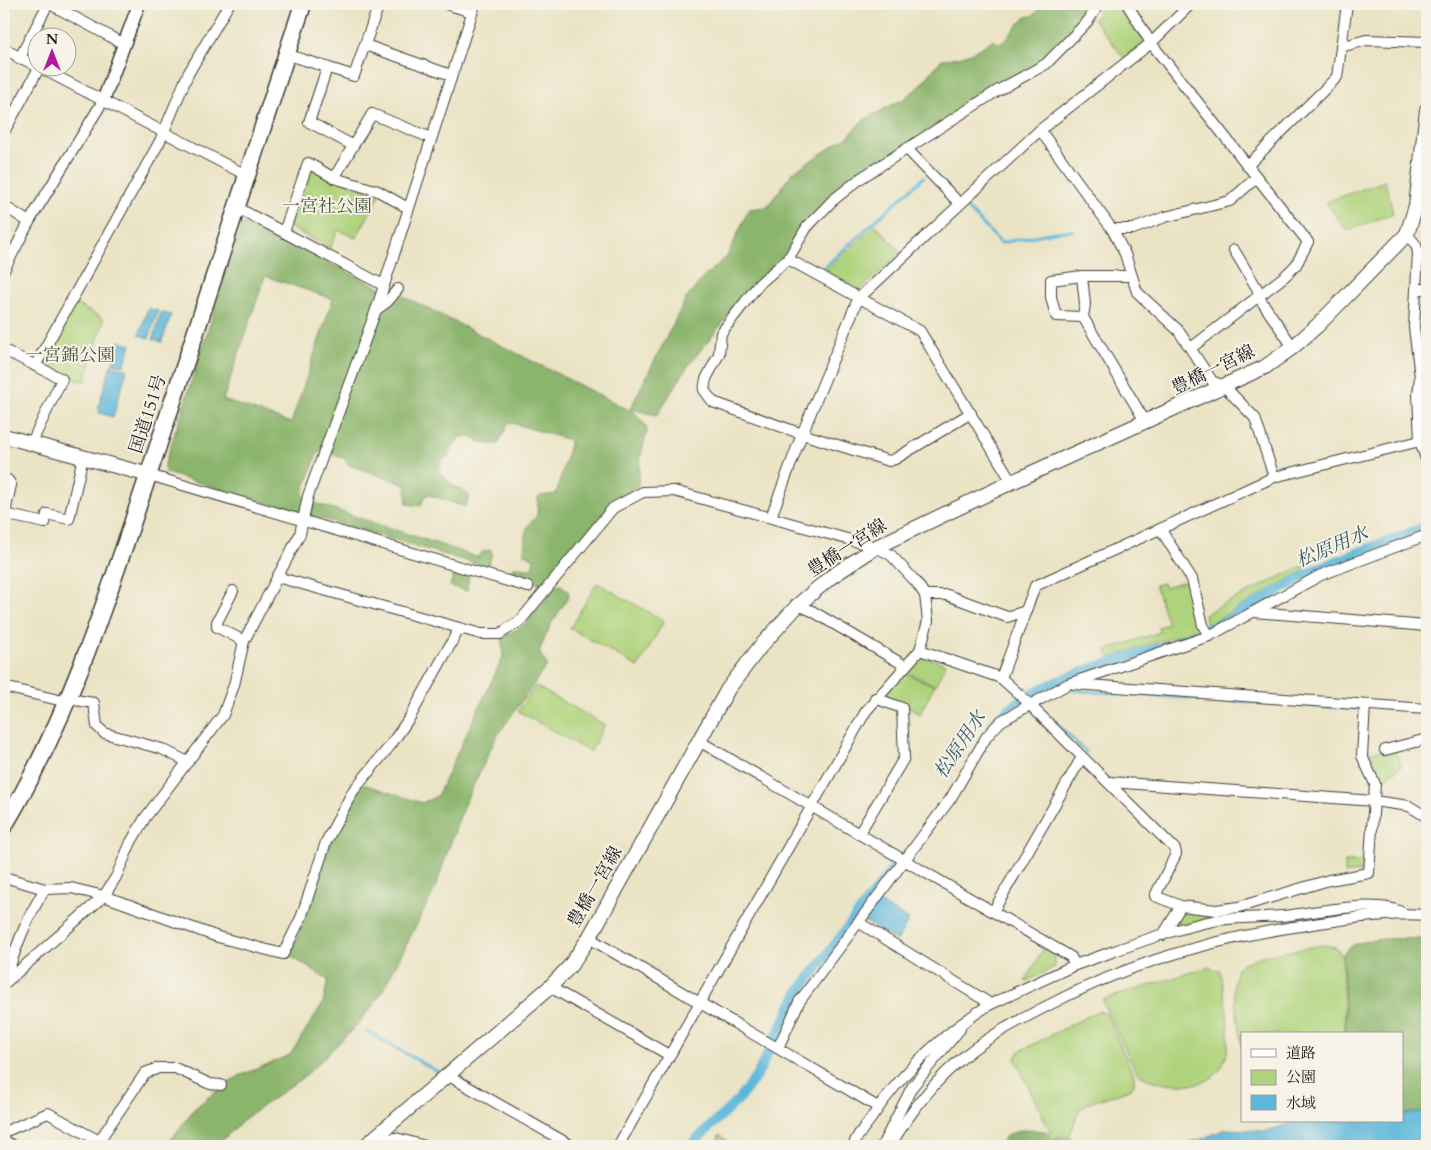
<svg xmlns="http://www.w3.org/2000/svg" width="1431" height="1150" viewBox="0 0 1431 1150" font-family="Cardo,'Noto Serif JP',serif">
	<style>
		.green { fill: #afd37c; stroke: #66784c }
		.forest { fill: #8bb56c; stroke: #546844; fill-rule: evenodd }
		.water { fill: #5db7db; stroke: #3c6a7c }
		.lines { fill: none; stroke-linecap: round; stroke-linejoin: round }
		.stream { stroke: #5db7db; stroke-width: 3 }
		.canal { stroke: #5db7db; stroke-width: 10 }
		.minor-casing { stroke: #3b3a35; stroke-width: 12 }
		.tertiary-casing { stroke: #3b3a35; stroke-width: 15 }
		.secondary-casing { stroke: #3b3a35; stroke-width: 16 }
		.trunk-casing { stroke: #3b3a35; stroke-width: 19 }
		.minor { stroke: #fff; stroke-width: 10 }
		.tertiary { stroke: #fff; stroke-width: 12 }
		.secondary { stroke: #fff; stroke-width: 14 }
		.trunk { stroke: #fff; stroke-width: 16 }
		.labels { text-anchor: middle; dominant-baseline: central; stroke-width: 4; stroke-linejoin: round; paint-order: stroke }
		.park-label { font-size: 18px; fill: #485339; stroke: #f7f3e8 }
		.street-label { font-size: 18px; fill: #1c1c1c; stroke: #f7f3e8 }
		.water-label { font-size: 19px; font-style: italic; fill: #365a68; stroke: #f7f3e8 }
	</style>
	<rect width="100%" height="100%" fill="#f7f3e8"/>
	<filter id="ink" filterUnits="userSpaceOnUse"><feTurbulence type="fractalNoise" baseFrequency=".02" numOctaves="2"/><feDisplacementMap in="SourceGraphic" scale="10" xChannelSelector="R" yChannelSelector="G"/><feConvolveMatrix kernelMatrix="1 2 1 2 8 2 1 2 1" color-interpolation-filters="sRGB"/></filter>
	<filter id="wash" filterUnits="userSpaceOnUse"><feTurbulence type="fractalNoise" baseFrequency=".0096" numOctaves="4" result="noise"/><feDisplacementMap in="SourceGraphic" scale="20" xChannelSelector="R" yChannelSelector="G"/><feGaussianBlur stdDeviation="1.12" result="paint"/><feColorMatrix in="noise" values="0 0 0 0 0 0 0 0 0 0 0 0 0 0 0 0 0 1.4 0 .05"/><feComposite in="paint" operator="in"/></filter>
	<g filter="url(#wash)">
		<rect width="100%" height="100%" fill="#eae3c4"/>
		<g class="green">
			<polygon points="1102,4 1120,4 1145,43 1125,59 1094,20"/>
			<polygon points="312,169 380,195 356,238 338,230 330,248 292,229 290,226 308,170"/>
			<polygon points="1385,181 1393,213 1347,231 1326,202"/>
			<polygon points="876,225 901,252 858,292 824,274 823,272"/>
			<polygon points="74,303 104,319 85,382 68,378 43,365 42,361"/>
			<polygon points="1304,565 1306,570 1207,625 1204,614"/>
			<polygon points="1190,580 1201,628 1110,658 1107,650 1160,632 1158,627 1168,624 1155,585 1163,583 1164,587"/>
			<polygon points="597,583 664,621 638,667 570,628"/>
			<polygon points="922,656 946,664 935,685 906,672 919,657"/>
			<polygon points="904,673 934,686 920,714 906,705 882,697"/>
			<polygon points="535,686 605,725 590,752 518,711"/>
			<polygon points="1383,749 1394,749 1402,766 1379,782 1367,753"/>
			<polygon points="1345,862 1366,862 1365,871 1345,874"/>
			<polygon points="1182,911 1222,912 1220,916 1175,928 1174,925"/>
			<polygon points="1323,945 1336,947 1342,956 1345,1034 1242,1034 1242,1050 1233,986 1237,968 1241,964 1262,956"/>
			<polygon points="1044,948 1054,954 1055,967 1025,982"/>
			<path d="M 1209,967 L 1220,971 C 1227,1013 1247,1089 1181,1084 C 1165,1083 1150,1083 1137,1073 L 1102,1000 Z"/>
			<polygon points="1098,1011 1106,1013 1134,1075 1134,1084 1130,1089 1087,1104 1079,1110 1070,1135 1057,1137 1051,1133 1015,1059 1020,1051"/>
			<polygon points="719,1135 735,1146 717,1146"/>
		</g>
		<g class="forest">
			<path d="M 1043,4 L 1095,4 L 1085,17 L 1048,56 L 860,174 L 785,256 L 757,280 L 688,366 L 657,415 L 630,409 L 686,299 L 704,277 L 727,257 L 749,209 L 767,207 L 793,172 L 850,135 L 862,121 L 905,98 L 920,86 L 942,59 C 961,59 978,51 992,40 L 1001,44 L 1024,18 L 1034,15 Z"/>
			<path d="M 251,220 L 322,260 L 379,287 L 399,294 L 635,413 L 646,426 L 647,432 L 641,454 L 638,486 L 610,505 L 546,583 L 543,584 L 511,575 L 510,572 L 513,567 L 532,568 L 534,559 L 524,553 C 525,536 523,528 537,516 C 539,492 533,497 556,494 L 570,444 L 569,440 L 509,422 L 498,444 C 473,448 463,418 449,456 L 441,460 L 439,472 L 451,484 L 468,494 L 469,498 L 465,507 L 427,494 L 420,506 L 407,504 L 406,485 L 349,465 L 345,459 L 323,451 L 317,454 L 303,493 L 306,500 L 477,557 L 484,551 L 491,550 L 492,554 L 488,565 L 484,566 L 166,473 L 164,467 L 242,224 ZM 265,276 L 333,299 L 291,423 L 223,400 Z"/>
			<polygon points="455,570 469,574 467,591 450,586"/>
			<path d="M 561,585 L 569,592 L 568,598 L 551,624 L 539,652 L 547,665 L 497,736 L 463,807 L 435,889 L 381,994 L 360,1022 L 306,1075 L 247,1117 L 216,1146 L 166,1146 L 195,1108 L 214,1093 L 239,1076 L 290,1055 L 323,1003 L 328,980 L 287,954 C 300,938 306,916 312,897 C 325,859 336,815 363,784 L 422,803 L 437,796 L 503,657 L 502,638 L 524,625 L 556,586 Z"/>
			<path d="M 1427,939 L 1427,1113 L 1402,1115 L 1402,1034 L 1346,1034 L 1343,954 C 1353,935 1407,939 1427,939 Z"/>
			<polygon points="1021,1130 1046,1131 1055,1139 1071,1137 1073,1139 1071,1146 998,1146 1007,1135"/>
		</g>
		<g class="water">
			<polygon points="148,308 158,311 149,338 139,335"/>
			<polygon points="161,312 171,315 162,342 153,339"/>
			<polygon points="120,341 131,345 124,366 113,363"/>
			<polygon points="111,365 127,370 113,417 99,413 100,409 98,408"/>
			<polygon points="879,902 909,920 897,941 864,921"/>
			<polygon points="1408,1113 1427,1113 1427,1146 1166,1146 1199,1140 1226,1129 1267,1131 1298,1121 1402,1121 1402,1115"/>
		</g>
		<g class="lines">
			<g class="stream">
				<polyline points="963,204 1001,243 1054,232 1073,231"/>
				<polyline points="817,271 819,272 924,177"/>
				<polyline points="1066,690 1360,709"/>
				<polyline points="1041,704 1038,705 1086,752"/>
				<polyline points="368,1032 438,1072"/>
			</g>
			<g class="canal">
				<polyline points="1177,642 1220,624 1317,569 1427,526"/>
				<path d="M 992,725 C 1027,682 1111,663 1163,647"/>
				<polyline points="381,1146 397,1143 407,1144"/>
				<polyline points="690,1146 738,1100 756,1077 798,993 899,860"/>
			</g>
		</g>
	</g>
	<g filter="url(#ink)">
		<g class="lines">
			<defs>
				<g id="minor">
					<polyline points="50,4 124,44"/>
					<polyline points="446,4 472,12"/>
					<polyline points="1127,4 1151,43 1308,242 1296,265 1285,276 1191,348"/>
					<polyline points="4,9 6,4"/>
					<polyline points="365,45 451,75"/>
					<polyline points="1341,47 1366,40 1427,42"/>
					<polyline points="4,49 246,175"/>
					<polyline points="286,54 354,76 379,4"/>
					<polyline points="19,59 48,4"/>
					<polyline points="327,68 309,122 352,145"/>
					<polyline points="1040,130 1112,229 1125,254 1137,292 1178,330 1212,381 1224,386 1255,418 1274,477"/>
					<polyline points="4,132 39,68"/>
					<polyline points="907,149 960,204"/>
					<polyline points="1247,166 1337,77 1347,4"/>
					<polyline points="334,178 372,114 431,138"/>
					<polyline points="4,206 29,222"/>
					<polyline points="236,207 383,285"/>
					<polyline points="1112,229 1133,229 1165,217 1230,201 1256,178"/>
					<polyline points="284,232 308,163 334,178 378,191 408,208"/>
					<polyline points="1407,234 1416,245 1418,252 1414,327 1420,377 1418,394 1420,441 1427,462"/>
					<polyline points="1234,250 1258,290 1258,296 1293,347"/>
					<polyline points="788,259 920,331 1012,482"/>
					<polyline points="4,270 29,222 103,101"/>
					<polyline points="1082,276 1085,304 1083,317 1146,423"/>
					<polyline points="1417,289 1427,289"/>
					<polyline points="376,310 387,302 398,289"/>
					<polyline points="1083,317 1056,316 1051,297 1051,280 1082,276 1130,276"/>
					<polyline points="4,350 62,379 31,444"/>
					<polyline points="35,366 160,141 188,74 229,4"/>
					<polyline points="971,413 895,459 889,461 802,434 713,402 704,390 706,379 719,354 721,333 759,284 788,259 807,227 832,201 861,178 997,91 1046,64 1088,21 1099,4"/>
					<polyline points="149,475 528,587"/>
					<polyline points="4,479 8,480 11,485 4,517"/>
					<polyline points="4,514 45,523 47,514 69,519 83,457"/>
					<polyline points="771,517 802,434 858,299 1040,130 1151,43 1191,4"/>
					<polyline points="1161,530 1192,579 1203,625 1209,636"/>
					<polyline points="277,577 481,634 500,634 520,621 613,508 643,492 674,491 876,547 891,555 916,582 925,595 928,621 920,650 866,711 618,1146"/>
					<polyline points="233,591 217,622 217,627 244,641"/>
					<polyline points="925,595 947,595 1007,617 1026,611"/>
					<polyline points="798,605 812,611 904,665"/>
					<polyline points="1254,612 1427,626"/>
					<polyline points="920,650 1001,678 1021,696 1175,849 1176,854 1155,896 1181,906 1216,910 1239,907 1329,880 1369,873 1375,784 1362,756 1365,705"/>
					<polyline points="1001,678 1035,586 1274,477 1420,441 1427,441"/>
					<polyline points="1074,684 1427,709"/>
					<polyline points="4,687 67,702"/>
					<polyline points="69,699 94,703 97,726 104,733 162,749 188,762"/>
					<path d="M 699,741 L 1071,957 L 1075,965 C 1122,949 1169,929 1218,920 C 1239,917 1261,918 1282,916 C 1313,913 1377,898 1403,913"/>
					<polyline points="1385,750 1427,739"/>
					<polyline points="1110,782 1374,801 1409,806 1427,817"/>
					<polyline points="859,834 904,758 902,708 875,698"/>
					<polyline points="4,877 45,889 71,888 104,896 218,937 283,954 301,918 326,842 353,791 390,746 410,717 459,629"/>
					<polyline points="994,910 1082,757"/>
					<polyline points="858,922 986,1001 989,1005 1075,965"/>
					<polyline points="1163,935 1181,906"/>
					<polyline points="589,938 878,1107"/>
					<path d="M 5,982 C 15,949 26,919 45,889"/>
					<polyline points="4,984 104,896 116,877 131,842 145,818 223,715 234,685 244,641 300,534 308,496 376,310 475,4"/>
					<polyline points="550,987 669,1055"/>
					<polyline points="778,1048 799,1002 951,798 987,736 1001,721 1068,684 1209,636 1321,575 1427,535"/>
					<polyline points="449,1076 572,1146"/>
					<polyline points="4,1132 48,1113 99,1141 104,1146"/>
					<polyline points="4,1141 14,1146"/>
					<polyline points="99,1141 145,1073 159,1068 175,1068 210,1084 221,1085"/>
					<polyline points="372,1141 396,1138 425,1146"/>
					<path d="M 854,1146 C 855,1137 864,1128 870,1120 C 901,1073 941,1035 989,1005"/>
					<polyline points="882,1146 912,1087 960,1029"/>
					<path d="M 890,1146 C 910,1112 936,1079 967,1054 C 991,1035 1018,1021 1045,1007 C 1128,963 1214,938 1307,925 C 1347,919 1386,912 1427,915"/>
				</g>
				<polyline id="tertiary" points="103,101 139,4"/>
				<g id="secondary">
					<polyline points="4,436 149,475"/>
					<polyline points="365,1146 550,987 570,966 589,938 728,689 760,647 798,605 831,577 876,547 1012,482 1265,367 1293,347 1317,326 1407,234 1416,206 1427,110"/>
				</g>
				<path id="trunk" d="M 4,826 C 74,709 113,580 156,452 C 206,303 254,153 303,4"/>
			</defs>
			<use href="#minor" class="minor-casing"/>
			<use href="#tertiary" class="tertiary-casing"/>
			<use href="#secondary" class="secondary-casing"/>
			<use href="#trunk" class="trunk-casing"/>
			<use href="#minor" class="minor"/>
			<use href="#tertiary" class="tertiary"/>
			<use href="#secondary" class="secondary"/>
			<use href="#trunk" class="trunk"/>
		</g>
	</g>
	<g class="labels">
		<g class="park-label">
			<text x="327" y="206">一宮社公園</text>
			<text x="70" y="355">一宮錦公園</text>
		</g>
		<g class="street-label">
			<text transform="translate(1213 370) rotate(-26)">豊橋一宮線</text>
			<text transform="translate(148 414) rotate(-72)">国道151号</text>
			<text transform="translate(847 548) rotate(-33)">豊橋一宮線</text>
			<text transform="translate(595 887) rotate(-60)">豊橋一宮線</text>
		</g>
		<g class="water-label">
			<text transform="translate(1332 547) rotate(-23)">松原用水</text>
			<text transform="translate(960 745) rotate(-56)">松原用水</text>
		</g>
	</g>
	<rect width="1431" height="1150" fill="none" stroke="#f7f3e8" stroke-width="20"/>
	<rect x="1241" y="1032" width="162" height="90" fill="#f7f3e8" stroke="#9f9d96"/>
	<rect x="1251" y="1049" width="25" height="8" fill="#ffffff" stroke="#9f9d96"/>
	<text x="1286" y="1058" font-size="15" fill="#1c1c1c">道路</text>
	<rect x="1251" y="1070" width="25" height="15" fill="#afd37c" stroke="#9f9d96"/>
	<text x="1286" y="1082" font-size="15" fill="#1c1c1c">公園</text>
	<rect x="1251" y="1095" width="25" height="15" fill="#5db7db" stroke="#9f9d96"/>
	<text x="1286" y="1108" font-size="15" fill="#1c1c1c">水域</text>
	<g transform="translate(52 52)"><circle r="24" fill="#f7f3e8" stroke="#9f9d96"/>
	<path d="M0-4L9 19L0 12L-9 19Z" fill="#b5179e"/>
	<text y="-8" font-size="14" font-weight="bold" text-anchor="middle" fill="#1c1c1c">N</text>
	</g>
</svg>
